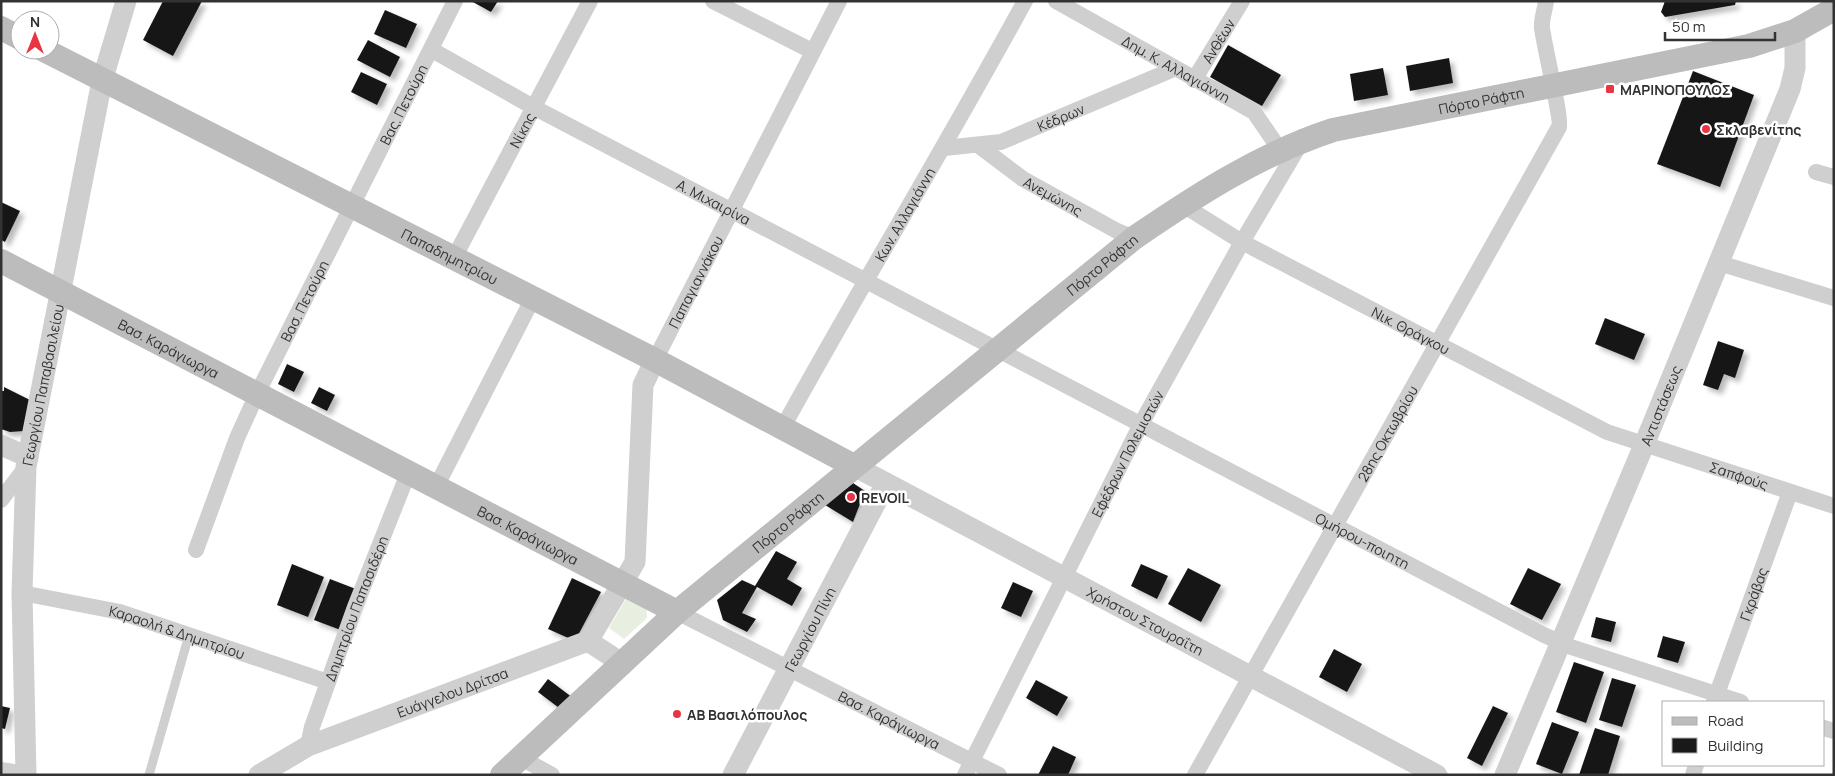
<svg xmlns="http://www.w3.org/2000/svg" width="1835" height="776" viewBox="0 0 1835 776" font-family="Manrope,sans-serif">
	<style>
		.green { fill: #e8eee0 }
		.building { fill: #191919; filter: url(#shadow) }
		.lines { fill: none; stroke-linecap: round; stroke-linejoin: round }
		.service { stroke: #cfcfcf; stroke-width: 9 }
		.minor { stroke: #cfcfcf; stroke-width: 16 }
		.tertiary { stroke: #cfcfcf; stroke-width: 21 }
		.secondary { stroke: #bcbcbc; stroke-width: 24 }
		.poi-dot { fill: #e93443; stroke: #fff; stroke-width: 2 }
		.labels { text-anchor: middle; dominant-baseline: central; stroke-width: 5; stroke-linejoin: round; paint-order: stroke }
		.street-label { font-size: 14px; fill: #323232; stroke: #fff }
		.poi-label { font-size: 14px; font-weight: bold; fill: #323232; stroke: #fff; text-anchor: start }
	</style>
	<defs>
		<filter id="shadow"><feDropShadow dx="4.5" dy="4.5" stdDeviation="2.5" flood-color="#0004"/></filter>
	</defs>
	<rect width="100%" height="100%" fill="#fff"/>
	<polygon class="green" points="629,594 646,603 647,618 624,639 609,628"/>
	<g class="building">
		<polygon points="163,1 202,1 173,56 143,40"/>
		<polygon points="471,1 498,1 491,12"/>
		<polygon points="1665,1 1736,1 1735,5 1665,17 1661,12"/>
		<polygon points="385,10 417,24 406,48 374,34"/>
		<polygon points="368,40 400,57 390,77 357,60"/>
		<polygon points="1228,45 1281,75 1262,106 1210,77"/>
		<polygon points="1449,58 1453,83 1410,91 1406,66"/>
		<polygon points="1383,68 1388,95 1354,101 1350,74"/>
		<polygon points="1693,71 1754,95 1720,187 1657,164"/>
		<polygon points="361,72 387,84 377,105 351,92"/>
		<polygon points="1,202 20,211 5,242 1,240"/>
		<polygon points="1605,318 1645,334 1634,360 1595,344"/>
		<polygon points="1718,341 1744,350 1735,378 1724,374 1718,390 1703,385"/>
		<polygon points="287,364 304,372 294,392 278,384"/>
		<polygon points="4,387 30,400 24,431 10,432 1,429 1,391 4,391"/>
		<polygon points="319,387 335,395 327,411 311,403"/>
		<polygon points="853,483 865,491 853,522 825,505"/>
		<polygon points="776,551 797,562 787,579 802,588 792,606 757,587 742,613 756,619 747,632 723,620 717,600 742,580 755,586"/>
		<polygon points="292,564 324,577 308,617 277,605"/>
		<polygon points="1141,564 1168,576 1157,599 1131,586"/>
		<polygon points="1188,568 1221,585 1201,622 1168,604"/>
		<polygon points="1528,568 1561,584 1542,620 1510,604"/>
		<polygon points="572,578 601,592 575,641 548,629"/>
		<polygon points="330,579 361,591 346,632 314,620"/>
		<polygon points="1013,582 1033,591 1021,617 1001,608"/>
		<polygon points="1596,617 1616,622 1611,642 1591,637"/>
		<polygon points="1663,636 1685,642 1678,663 1657,657"/>
		<polygon points="1334,649 1362,664 1347,692 1319,677"/>
		<polygon points="1574,662 1604,672 1586,723 1556,712"/>
		<polygon points="1612,678 1636,685 1622,727 1599,720"/>
		<polygon points="548,679 573,698 563,711 538,692"/>
		<polygon points="1036,680 1068,697 1057,716 1026,698"/>
		<polygon points="1,706 10,708 5,729 1,728"/>
		<polygon points="1493,706 1508,713 1482,766 1467,758"/>
		<polygon points="1552,722 1579,732 1562,774 1536,764"/>
		<polygon points="1595,728 1620,736 1608,775 1579,775"/>
		<polygon points="1053,746 1076,757 1068,775 1038,775"/>
	</g>
	<g class="lines">
		<polyline class="service" points="149,775 189,635"/>
		<g class="minor">
			<polyline points="713,1 812,51"/>
			<path id="s1" d="M 1056,1 L 1254,112 L 1280,150"/>
			<path id="s2" d="M 432,50 L 535,108 L 1544,635 L 1571,647 L 1741,702"/>
			<path id="s3" d="M 1194,80 L 1242,1"/>
			<path id="s4" d="M 978,145 L 1023,179 L 1117,231 L 1134,238"/>
			<path id="s5" d="M 944,148 L 1001,142 L 1174,69"/>
			<polyline points="1816,172 1834,177"/>
			<path id="s6" d="M 1183,205 L 1242,242 L 1607,432 L 1834,506"/>
			<path id="s7" d="M 454,258 L 590,1"/>
			<polyline points="1719,263 1834,298"/>
			<path id="s8" d="M 655,360 L 839,1"/>
			<path id="s9" d="M 783,427 C 862,284 947,144 1025,1"/>
			<polyline points="436,487 533,298"/>
			<polyline points="1,500 26,467"/>
			<path id="s10" d="M 196,550 L 237,438 L 257,394 L 455,1"/>
			<path id="s11" d="M 22,593 L 120,612 L 328,682"/>
			<path id="s12" d="M 677,612 L 999,775"/>
			<path id="s13" d="M 1714,702 L 1790,492"/>
			<polyline points="1824,728 1834,731"/>
			<path id="s14" d="M 308,746 L 312,727 L 355,607 L 409,471"/>
			<polyline points="521,758 552,775"/>
			<polyline points="1,770 26,774"/>
			<path id="s15" d="M 965,775 L 1141,424 L 1242,242 L 1302,141"/>
			<path id="s16" d="M 1195,775 L 1559,127 C 1562,120 1544,45 1542,28 C 1541,20 1545,10 1546,1"/>
			<polyline points="1693,775 1696,765"/>
		</g>
		<g class="tertiary">
			<polyline points="1,445 28,457"/>
			<path id="s17" d="M 854,466 L 1437,775"/>
			<polyline points="588,641 623,664"/>
			<path id="s18" d="M 26,775 L 22,593 L 26,467 L 102,81 L 126,1"/>
			<path id="s19" d="M 259,775 L 308,746 L 588,641 L 635,562 L 643,385 L 655,360"/>
			<path id="s20" d="M 733,775 L 886,483"/>
			<path id="s21" d="M 1505,775 L 1644,445 L 1790,89 L 1795,68 L 1795,31"/>
		</g>
		<g class="secondary">
			<polyline points="1,28 20,38"/>
			<path id="s22" d="M 44,50 L 655,360 L 854,466"/>
			<path id="s23" d="M 1,261 L 677,612"/>
			<path id="s24" d="M 502,775 L 677,612 L 1134,238 C 1197,195 1260,154 1333,130 L 1749,46 L 1795,31 L 1834,9"/>
		</g>
	</g>
	<g class="poi-dot">
		<rect x="1605" y="84" width="10" height="10" rx="2.5"/>
		<circle cx="1706" cy="129" r="5"/>
		<circle cx="851" cy="497" r="5"/>
		<circle cx="677" cy="714" r="5"/>
	</g>
	<g class="labels">
		<g class="street-label">
			<text stroke="none"><textPath href="#s3" startOffset="46">Ανθέων</textPath></text>
			<text stroke="none"><textPath href="#s1" startOffset="138">Δημ. Κ. Αλλαγιάννη</textPath></text>
			<text stroke="none"><textPath href="#s24" startOffset="1208">Πόρτο Ράφτη</textPath></text>
			<text stroke="none"><textPath href="#s10" startOffset="492">Βας. Πετούρη</textPath></text>
			<text stroke="none"><textPath href="#s5" startOffset="122">Κέδρων</textPath></text>
			<text stroke="none"><textPath href="#s7" startOffset="145">Νίκης</textPath></text>
			<text stroke="none"><textPath href="#s4" startOffset="91">Ανεμώνης</textPath></text>
			<text stroke="none"><textPath href="#s2" startOffset="320">Α. Μιχαιρίνα</textPath></text>
			<text stroke="none"><textPath href="#s9" startOffset="245">Κων. Αλλαγιάννη</textPath></text>
			<text stroke="none"><textPath href="#s22" startOffset="455">Παπαδημητρίου</textPath></text>
			<text stroke="none"><textPath href="#s24" startOffset="788">Πόρτο Ράφτη</textPath></text>
			<text stroke="none"><textPath href="#s8" startOffset="88">Παπαγιαννάκου</textPath></text>
			<text stroke="none"><textPath href="#s10" startOffset="272">Βασ. Πετούρη</textPath></text>
			<text stroke="none"><textPath href="#s6" startOffset="260">Νικ. Θράγκου</textPath></text>
			<text stroke="none"><textPath href="#s23" startOffset="189">Βασ. Καράγιωργα</textPath></text>
			<text stroke="none"><textPath href="#s18" startOffset="392">Γεωργίου Παπαβασιλείου</textPath></text>
			<text stroke="none"><textPath href="#s21" startOffset="401">Αντιστάσεως</textPath></text>
			<text stroke="none"><textPath href="#s16" startOffset="392">28ης Οκτωβρίου</textPath></text>
			<text stroke="none"><textPath href="#s15" startOffset="360">Εφέδρων Πολεμιστών</textPath></text>
			<text stroke="none"><textPath href="#s6" startOffset="620">Σαπφούς</textPath></text>
			<text stroke="none"><textPath href="#s24" startOffset="382">Πόρτο Ράφτη</textPath></text>
			<text stroke="none"><textPath href="#s23" startOffset="594">Βασ. Καράγιωργα</textPath></text>
			<text stroke="none"><textPath href="#s2" startOffset="1052">Ομήρου-ποιητη</textPath></text>
			<text stroke="none"><textPath href="#s13" startOffset="115">Γκράβας</textPath></text>
			<text stroke="none"><textPath href="#s14" startOffset="146">Δημητρίου Παπασιδέρη</textPath></text>
			<text stroke="none"><textPath href="#s17" startOffset="330">Χρήστου Στουραΐτη</textPath></text>
			<text stroke="none"><textPath href="#s20" startOffset="165">Γεωργίου Πίνη</textPath></text>
			<text stroke="none"><textPath href="#s11" startOffset="160">Καραολή &amp; Δημητρίου</textPath></text>
			<text stroke="none"><textPath href="#s19" startOffset="211">Ευάγγελου Δρίτσα</textPath></text>
			<text stroke="none"><textPath href="#s12" startOffset="238">Βασ. Καράγιωργα</textPath></text>
		</g>
		<g class="poi-label">
			<text x="1620" y="89">ΜΑΡΙΝΟΠΟΥΛΟΣ</text>
			<text x="1716" y="129">Σκλαβενίτης</text>
			<text x="861" y="497">REVOIL</text>
			<text x="687" y="714">ΑΒ Βασιλόπουλος</text>
		</g>
	</g>
	<rect width="1835" height="776" fill="none" stroke="#323232" stroke-width="5"/>
	<rect x="1662" y="701" width="162" height="65" fill="#ffffff" stroke="#adadad"/>
	<rect x="1672" y="717" width="25" height="8" fill="#bcbcbc" stroke="#adadad"/>
	<text x="1708" y="726" font-size="15" fill="#323232">Road</text>
	<rect x="1672" y="738" width="25" height="15" fill="#191919" stroke="#adadad"/>
	<text x="1708" y="751" font-size="15" fill="#323232">Building</text>
	<g transform="translate(35 35)"><circle r="24" fill="#ffffff" stroke="#adadad"/>
	<path d="M0-4L9 19L0 12L-9 19Z" fill="#e93443"/>
	<text y="-8" font-size="14" font-weight="bold" text-anchor="middle" fill="#323232">N</text>
	</g>
	<path d="M1665 32v8h110v-8" fill="none" stroke="#323232" stroke-width="2.5"/>
	<text x="1672" y="32" font-size="15" fill="#323232" stroke="#ffffff" stroke-width="4" paint-order="stroke">50 m</text>
</svg>
